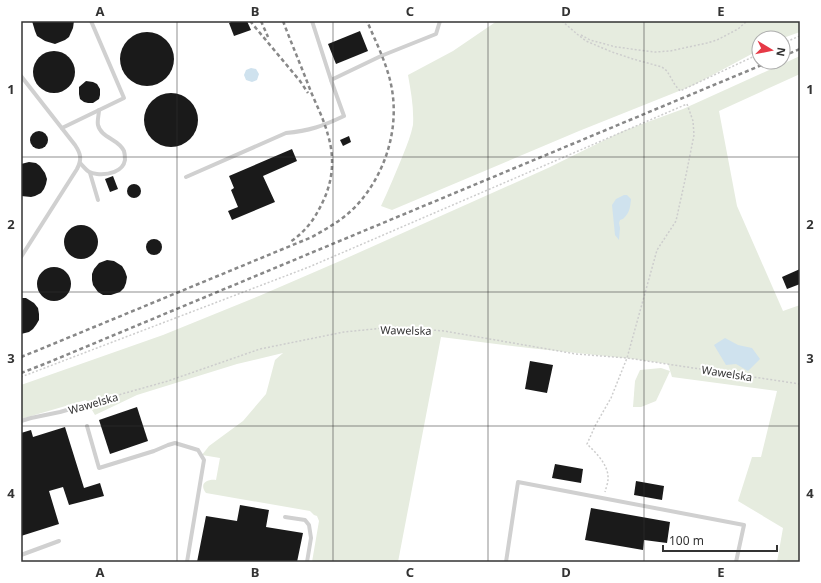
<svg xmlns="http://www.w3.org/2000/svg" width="821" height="583" viewBox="0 0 821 583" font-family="'Noto Sans',sans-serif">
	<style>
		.green { fill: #e6ecdf }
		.water { fill: #cfe2ee }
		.building { fill: #1a1a1a }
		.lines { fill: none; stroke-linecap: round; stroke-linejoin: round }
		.path { stroke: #cdcdcd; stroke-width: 1.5; stroke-dasharray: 2 2; stroke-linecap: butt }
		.service { stroke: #d0d0d0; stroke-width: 4 }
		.rail { stroke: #888; stroke-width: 2.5; stroke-dasharray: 4 3; stroke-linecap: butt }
		.grid { fill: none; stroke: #333; stroke-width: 1; stroke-opacity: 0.55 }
		.labels { text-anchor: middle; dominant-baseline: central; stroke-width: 4; stroke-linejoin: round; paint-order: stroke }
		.street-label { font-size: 11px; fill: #333; stroke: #fff }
		.neatline { fill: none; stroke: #333; stroke-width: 1.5 }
		.grid-label { font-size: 13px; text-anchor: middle; font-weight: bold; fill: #333 }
	</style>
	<rect width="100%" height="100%" fill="#fff"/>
	<g class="green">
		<path d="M 497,21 L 800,21 L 800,32 L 783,38 L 759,38 L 759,50 L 694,85 L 579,131 L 392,210 L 381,206 C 389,189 396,172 403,155 C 407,145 411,135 413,125 C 414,108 411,92 408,75 L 453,51 Z"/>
		<path d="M 800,56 L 800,74 L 719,111 L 737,206 L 783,311 L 800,305 L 800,562 L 777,562 L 783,528 L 738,501 L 752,457 L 761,457 L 777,391 L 672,377 L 668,364 L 634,359 L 529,348 L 441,337 L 398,562 L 312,562 L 319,521 L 317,516 L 314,515 L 310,511 L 206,493 C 199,484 206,479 216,480 L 220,458 L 202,455 L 209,446 L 243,421 L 266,394 L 275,360 L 283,353 L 237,364 L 137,395 L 95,415 L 86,400 L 21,419 L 21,385 L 163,335 L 259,296 L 340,261 L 548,168 L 623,131 L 683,109 Z"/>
		<polygon points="661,368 670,371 656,401 641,407 633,407 635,381 640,370"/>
	</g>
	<g class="water">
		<polygon points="251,68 256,69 259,74 257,80 252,82 246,80 244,75 246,70"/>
		<path d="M 624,195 L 627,195 L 631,199 C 630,208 630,212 623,219 L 620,220 L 619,223 L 620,228 L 619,240 L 615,235 L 612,205 L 616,199 Z"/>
		<polygon points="725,338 738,345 752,348 760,359 748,371 736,364 726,365 714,345"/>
	</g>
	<g class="building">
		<polygon points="32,21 74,21 73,28 69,37 65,40 55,44 45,41 37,36 35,31"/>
		<polygon points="233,21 247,21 251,30 234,36 229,23"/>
		<polygon points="360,31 368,51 336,64 328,44"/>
		<circle cx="147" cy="59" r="27"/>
		<circle cx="54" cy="72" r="21"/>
		<polygon points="86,81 93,82 97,84 100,89 100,95 99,99 93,103 88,103 84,102 80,99 79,94 79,87"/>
		<circle cx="171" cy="120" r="27"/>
		<circle cx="39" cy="140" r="9"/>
		<polygon points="349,136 351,142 343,146 340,140"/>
		<polygon points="292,149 297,161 263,176 275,202 232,220 228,211 238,207 231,190 234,188 229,176"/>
		<polygon points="29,162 36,163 40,166 45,173 47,179 46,184 44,189 41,193 35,196 31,197 21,196 21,164"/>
		<polygon points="113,176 118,189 110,192 105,179"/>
		<circle cx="134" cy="191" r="7"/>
		<circle cx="81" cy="242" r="17"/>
		<circle cx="154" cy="247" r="8"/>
		<polygon points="107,260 114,261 122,266 125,271 127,277 126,283 124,288 120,292 111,295 103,295 98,292 93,285 92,280 92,274 94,269 99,263"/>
		<circle cx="54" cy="284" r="17"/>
		<polygon points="800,269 800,284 787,289 782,277"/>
		<polygon points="21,298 26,298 34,303 38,308 39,314 39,320 36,325 33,329 29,332 21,334"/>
		<polygon points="530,361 553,365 547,393 525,389"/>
		<polygon points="137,407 148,441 110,454 99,420"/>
		<polygon points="65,427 84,488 100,483 104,496 69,505 63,487 49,491 59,524 21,536 21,433 31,430 33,437"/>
		<polygon points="555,464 583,469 581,483 552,478"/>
		<polygon points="636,481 664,486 662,500 634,495"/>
		<polygon points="240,505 269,510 266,527 303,533 297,562 197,562 206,516 237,521"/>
		<polygon points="591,508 670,522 667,543 644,540 643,550 585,540"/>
	</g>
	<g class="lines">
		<g class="path">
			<polyline points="562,21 577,34"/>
			<polyline points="577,34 586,41 612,52 633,59 662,67 667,71 675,85 680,91 759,54"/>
			<polyline points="581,35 590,40 616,47 655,52 670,51 707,43 717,40 738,29 747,21"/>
			<polyline points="783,43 800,36"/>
			<path d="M 21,377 L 309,267 L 687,104 L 693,121 L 694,135 L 685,180 L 676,221 L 657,250 L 627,358 L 611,398 L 596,424 L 587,444 C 596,453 609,465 608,479 C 608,483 606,488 605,492"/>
			<polyline points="104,399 168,381 260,349 344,332 394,327 444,331 576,354 627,358 800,384"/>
		</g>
		<g class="service">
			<path d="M 21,76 L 75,145 C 81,154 82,159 77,169 L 21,257"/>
			<polyline points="331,80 381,56 436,34 440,21"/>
			<polyline points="62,128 124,98 91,21"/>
			<path d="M 80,163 C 87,170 87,173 97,174 C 108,175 123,172 125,160 C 125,156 125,154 124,151 C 119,139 101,138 98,125 C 97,121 99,114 99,110"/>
			<polyline points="90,173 98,200"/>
			<path d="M 186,177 L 286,133 C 309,131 323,126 344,116 L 331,80 L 312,21"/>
			<polyline points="21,421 31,418 60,412 98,401"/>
			<polyline points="87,426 99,468 154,451 168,445 175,443 198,450 204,460 187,562"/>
			<polyline points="285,517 305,520 309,525 311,538 307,562"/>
			<polyline points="21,555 59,541"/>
			<polyline points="506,562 518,482 744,525 736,562"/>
		</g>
		<g class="rail">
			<polyline points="250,21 300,81 308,93"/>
			<polyline points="261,21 268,37"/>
			<path d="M 283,21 C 292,45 302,68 311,92 C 317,106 324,120 328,135 C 336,162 332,187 318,211 C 312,223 301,235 290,242"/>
			<polyline points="783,56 800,49"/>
			<path d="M 21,357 L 36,351 L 312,237 C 328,228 344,219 357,205 C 387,172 401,124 390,80 C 385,60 375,40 367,21"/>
			<polyline points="21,373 47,363 769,62"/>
		</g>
	</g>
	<path class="grid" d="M 177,21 L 177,562M 333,21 L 333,562M 488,21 L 488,562M 644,21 L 644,562M 21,157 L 800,157M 21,292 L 800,292M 21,426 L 800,426"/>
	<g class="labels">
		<g class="street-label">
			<text transform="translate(406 330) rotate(1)">Wawelska</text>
			<text transform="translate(727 373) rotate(9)">Wawelska</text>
			<text transform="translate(93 403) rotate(-16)">Wawelska</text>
		</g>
	</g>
	<rect width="821" height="583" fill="none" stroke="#ffffff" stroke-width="44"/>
	<g transform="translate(771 50) rotate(100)"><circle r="19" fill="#ffffff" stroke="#adadad"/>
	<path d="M0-3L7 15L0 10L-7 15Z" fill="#e63946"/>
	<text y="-6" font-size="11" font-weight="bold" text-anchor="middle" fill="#333333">N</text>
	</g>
	<path d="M663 545v6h114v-6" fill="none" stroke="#333333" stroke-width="2"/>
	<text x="669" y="545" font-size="12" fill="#333333" stroke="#ffffff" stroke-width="3" paint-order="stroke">100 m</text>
	<rect x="22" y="22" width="777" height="539" class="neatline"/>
	<g class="grid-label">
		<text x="100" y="16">A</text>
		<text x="255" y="16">B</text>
		<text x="410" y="16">C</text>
		<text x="566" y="16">D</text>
		<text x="721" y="16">E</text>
		<text x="11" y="94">1</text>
		<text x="810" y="94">1</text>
		<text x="11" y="229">2</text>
		<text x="810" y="229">2</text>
		<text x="11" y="363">3</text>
		<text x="810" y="363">3</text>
		<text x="11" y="498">4</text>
		<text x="810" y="498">4</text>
		<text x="100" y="577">A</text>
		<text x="255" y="577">B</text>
		<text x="410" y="577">C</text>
		<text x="566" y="577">D</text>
		<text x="721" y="577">E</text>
	</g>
</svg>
